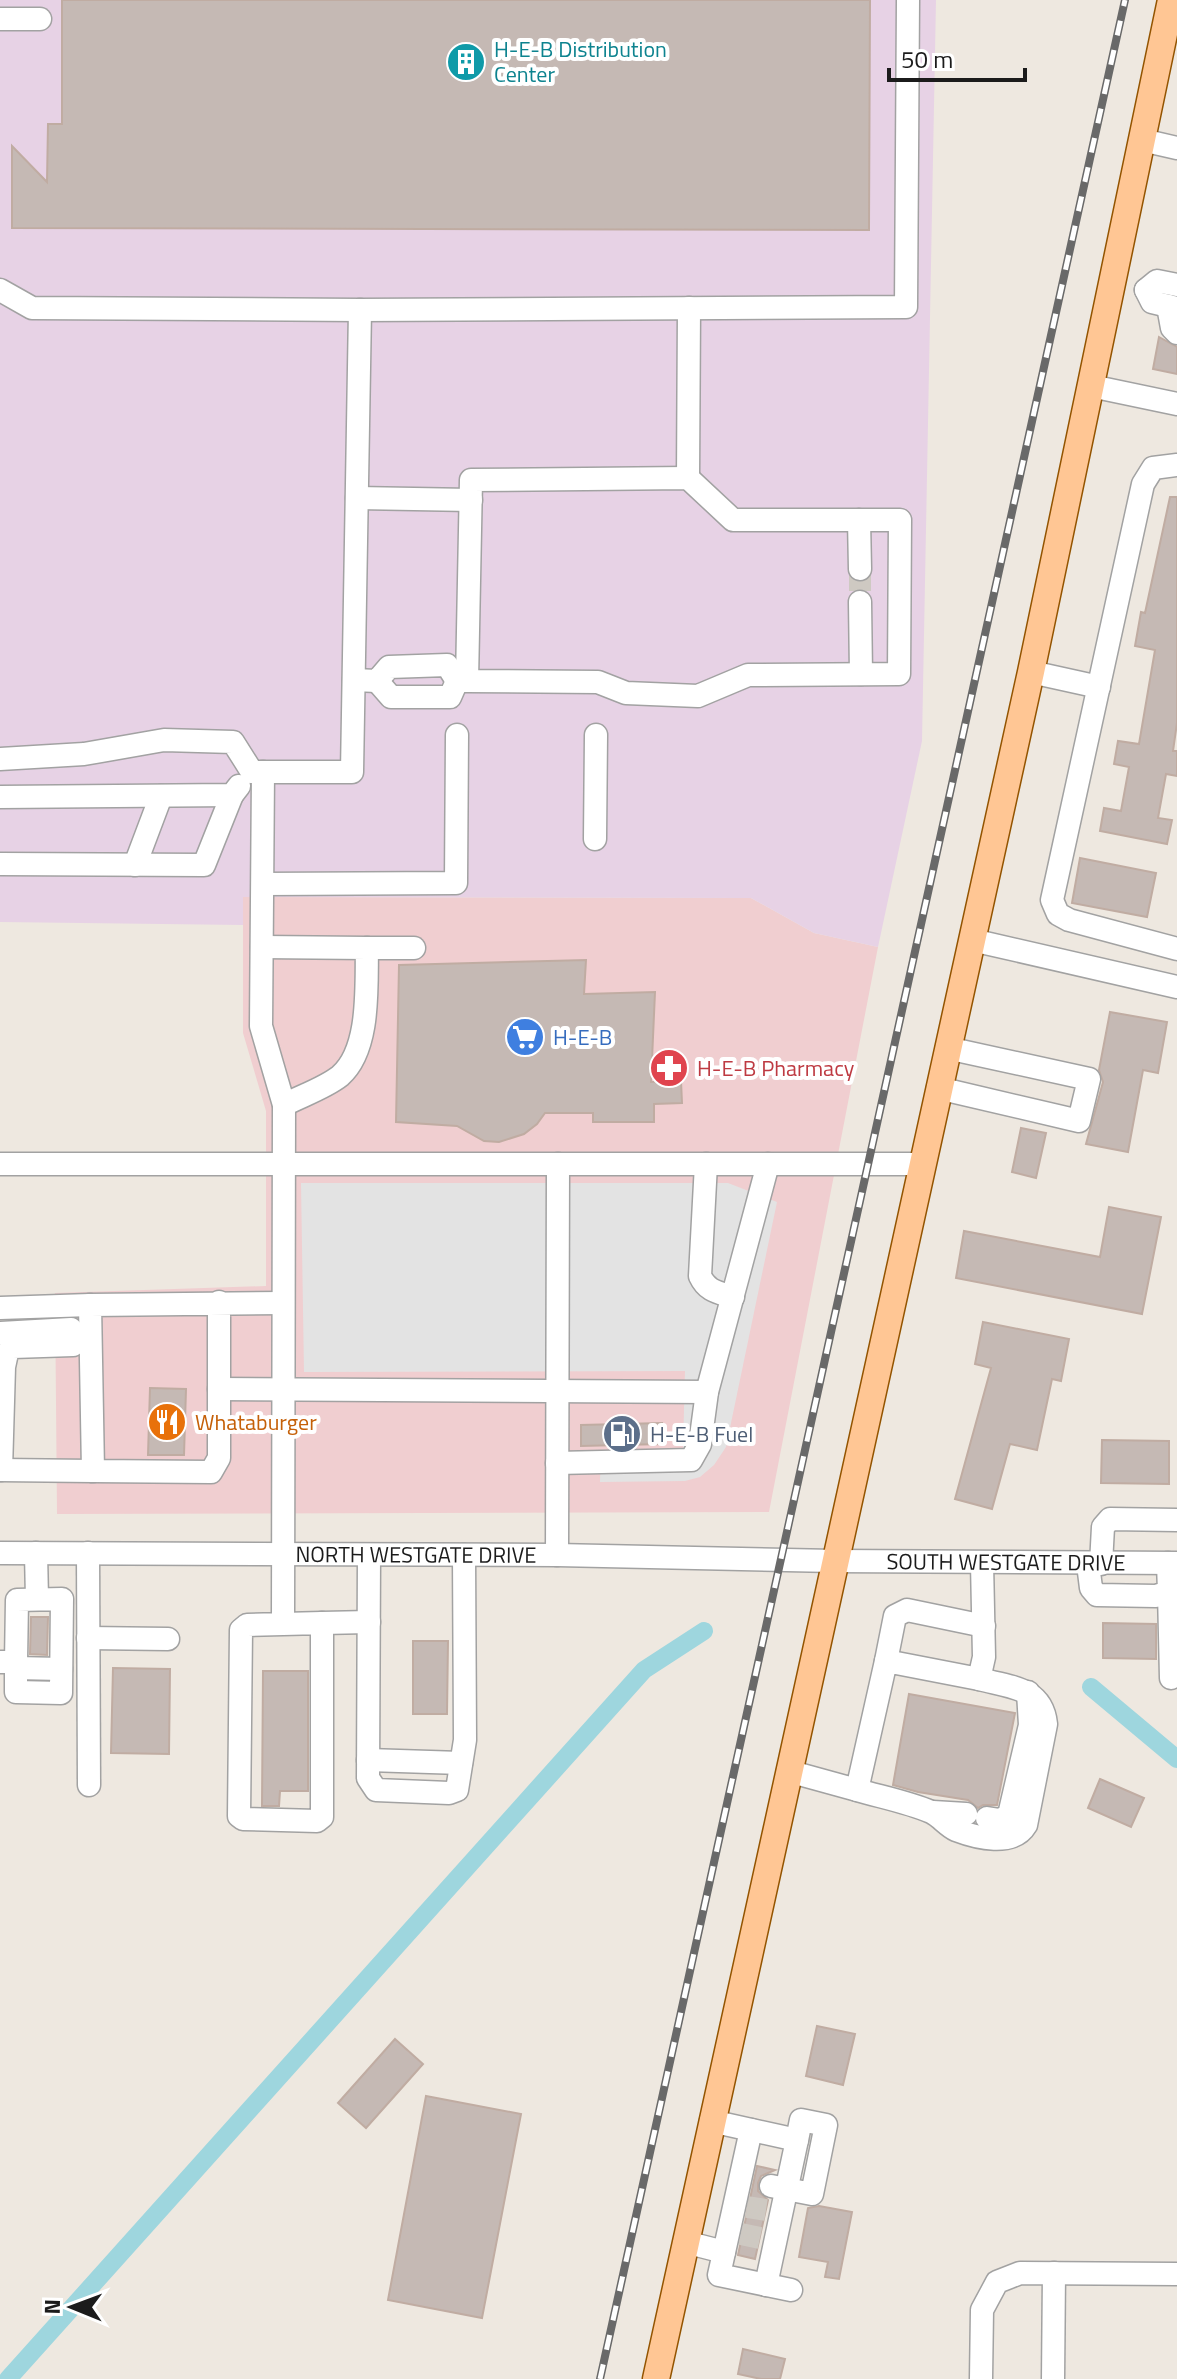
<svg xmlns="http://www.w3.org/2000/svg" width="1177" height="2379" viewBox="0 0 1177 2379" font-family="'Titillium Web',sans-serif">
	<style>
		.commercial { fill: #f0ced0 }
		.industrial { fill: #e7d2e5 }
		.parking { fill: #e3e3e3 }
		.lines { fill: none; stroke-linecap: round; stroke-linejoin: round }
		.canal { stroke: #9ed6de; stroke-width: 18 }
		.building { fill: #c5b9b4; stroke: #c0aca2; stroke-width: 2 }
		.minor-tunnel { stroke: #cec9c2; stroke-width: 22; stroke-dasharray: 22 11; stroke-linecap: butt }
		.minor-casing { stroke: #a2a2a2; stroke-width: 25 }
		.major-casing { stroke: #935400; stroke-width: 29 }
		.minor { stroke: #fff; stroke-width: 22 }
		.major { stroke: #ffc694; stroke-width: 26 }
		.rail-casing { stroke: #696969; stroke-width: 8 }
		.rail { stroke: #fff; stroke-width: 5; stroke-dasharray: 15; stroke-linecap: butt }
		.labels { text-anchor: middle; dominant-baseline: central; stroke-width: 8; stroke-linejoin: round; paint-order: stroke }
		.culture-label { font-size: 22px; fill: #0d838f; stroke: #fff; text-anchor: start }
		.shop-label { font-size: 22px; fill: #366cbe; stroke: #fff; text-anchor: start }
		.health-label { font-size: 22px; fill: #be3a42; stroke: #fff; text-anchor: start }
		.food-label { font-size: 22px; fill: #c56008; stroke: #fff; text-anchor: start }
		.service-label { font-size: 22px; fill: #4e5e75; stroke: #fff; text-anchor: start }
		.street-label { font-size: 22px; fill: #1b1b1b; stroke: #fff }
	</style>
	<rect width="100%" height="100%" fill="#eee8e0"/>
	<polygon class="commercial" points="243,897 751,898 814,933 878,947 769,1512 57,1514 55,1293 266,1286 266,1111 243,1033"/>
	<polygon class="industrial" points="0,0 936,0 922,741 878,947 814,933 751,898 243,897 243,925 0,922"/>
	<polygon class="parking" points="301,1183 728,1183 777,1202 726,1447 714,1465 700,1477 685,1481 600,1482 601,1451 683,1448 685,1371 304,1372"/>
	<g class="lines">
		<g class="canal">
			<polyline points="1091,1687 1177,1759"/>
			<polyline points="8,2379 644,1670 704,1631"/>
		</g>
	</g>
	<g class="building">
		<polygon points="62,0 870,0 869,230 12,228 12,146 47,182 48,124 62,124"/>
		<polygon points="1159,337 1177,347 1177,374 1153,369"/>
		<polygon points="1170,497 1177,497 1177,723 1173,751 1177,751 1177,776 1166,774 1158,818 1172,820 1167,844 1100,831 1104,808 1121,811 1129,767 1114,764 1118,741 1139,744 1155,650 1135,646 1141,612 1145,613"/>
		<polygon points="1080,858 1156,873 1147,917 1072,903"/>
		<polygon points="586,960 584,994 655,992 651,1082 681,1081 682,1103 654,1104 654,1122 593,1122 593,1113 545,1113 537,1124 524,1134 499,1142 484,1141 457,1126 396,1122 399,965"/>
		<polygon points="1110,1012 1167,1022 1158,1073 1143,1070 1128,1152 1086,1144 1103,1082 1099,1070"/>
		<polygon points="1021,1128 1046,1133 1036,1178 1012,1172"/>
		<polygon points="1109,1207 1161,1217 1142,1314 956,1278 964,1231 1100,1257"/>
		<polygon points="983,1322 1069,1339 1061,1381 1052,1379 1037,1450 1010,1444 992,1509 955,1499 991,1368 975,1364"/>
		<polygon points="150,1388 186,1389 184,1455 148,1455"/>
		<polygon points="662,1423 662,1444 581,1446 581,1425"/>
		<polygon points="1102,1440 1169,1441 1169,1484 1101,1483"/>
		<polygon points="31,1617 48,1617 47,1655 30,1654"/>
		<polygon points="1103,1623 1156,1624 1156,1659 1103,1658"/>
		<polygon points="413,1641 448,1641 447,1714 413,1714"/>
		<polygon points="113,1668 170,1669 169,1754 111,1753"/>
		<polygon points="263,1671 308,1671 308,1791 280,1791 279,1806 262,1806"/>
		<polygon points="909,1694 1015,1713 997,1805 983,1805 978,1808 968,1800 918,1792 893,1785"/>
		<polygon points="1100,1779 1144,1798 1131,1827 1088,1808"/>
		<polygon points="817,2026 855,2034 843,2085 806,2076"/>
		<polygon points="395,2039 423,2064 366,2128 338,2103"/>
		<polygon points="426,2096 521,2114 482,2318 388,2300"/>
		<polygon points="757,2166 775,2170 761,2176 758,2183 758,2191 768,2200 755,2259 738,2255"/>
		<polygon points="819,2206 852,2212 839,2279 825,2277 828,2262 799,2257 808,2208"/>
		<polygon points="743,2349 785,2359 780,2379 761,2379 738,2374"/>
	</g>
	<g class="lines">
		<g class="minor-tunnel">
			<polyline points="860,569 860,602"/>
			<polyline points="747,2207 766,2210"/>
			<polyline points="741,2234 760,2238"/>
		</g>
		<defs>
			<g id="minor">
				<polyline points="0,19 40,19"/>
				<polyline points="1142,140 1177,148"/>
				<polyline points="0,290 32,308 360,310 906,307 908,0"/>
				<polyline points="1146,290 1152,302 1177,308"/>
				<polyline points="1146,290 1157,281 1177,285"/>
				<polyline points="1168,306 1172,328 1177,333"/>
				<polyline points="1091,386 1177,404"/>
				<polyline points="1177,465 1153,468 1143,484 1052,900 1058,914 1069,920 1177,949"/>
				<polyline points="688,478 689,308"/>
				<polyline points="357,498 471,500"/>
				<polyline points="859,520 860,569"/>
				<polyline points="860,602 861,674"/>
				<polyline points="1031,672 1099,687"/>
				<polyline points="354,680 377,681 389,667 447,665 457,681"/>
				<polyline points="377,681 391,697 450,697 457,681"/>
				<polyline points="457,681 467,681 598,682 626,693 698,696 748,675 899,674 900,520 733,520 688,478 471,480 467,681"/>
				<polyline points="0,759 84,754 164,740 233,742 252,772"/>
				<polyline points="252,772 263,772 261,1026 284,1105 283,1624 247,1625 241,1630 239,1816 243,1819 317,1821 322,1817 322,1623 283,1624"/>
				<polyline points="263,772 352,772 360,310"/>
				<polyline points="0,797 232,795 239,786"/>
				<polyline points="595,839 596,735"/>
				<polyline points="0,864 204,865 232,795"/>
				<polyline points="135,865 161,796"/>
				<polyline points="263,884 456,883 457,735"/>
				<polyline points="972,940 1177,987"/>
				<path d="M 262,947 L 367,948 C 366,985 371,1049 340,1076 C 325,1088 301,1096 284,1105"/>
				<polyline points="367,948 414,948"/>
				<polyline points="938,1088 1079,1121 1089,1079 947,1048"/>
				<polyline points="0,1164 921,1164"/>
				<path d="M 706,1164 L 700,1276 C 707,1291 717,1292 733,1297"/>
				<polyline points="219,1302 219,1458 211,1472 93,1471 90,1305 283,1303"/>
				<polyline points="0,1308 90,1305"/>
				<polyline points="0,1333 71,1329 78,1339 90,1338"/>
				<polyline points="219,1389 707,1392"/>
				<polyline points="557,1463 691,1460 700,1444 707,1392 768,1164"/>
				<polyline points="0,1470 93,1471"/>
				<polyline points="1,1470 4,1367 7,1353 13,1347 73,1345 78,1339"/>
				<path id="s1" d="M 0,1553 L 557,1555 L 834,1561 L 1177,1563"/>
				<polyline points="36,1553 37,1599"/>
				<polyline points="88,1553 89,1785"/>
				<polyline points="369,1555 368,1778 376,1790 449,1793 457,1790 465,1740 464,1555"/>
				<polyline points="557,1555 558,1164"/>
				<polyline points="1088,1564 1091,1588 1097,1595 1156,1596 1169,1592 1168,1563"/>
				<polyline points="1101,1564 1103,1527 1110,1519 1177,1520"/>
				<polyline points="1169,1592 1171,1678"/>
				<polyline points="322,1623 369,1622"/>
				<polyline points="88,1638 168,1639"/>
				<polyline points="886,1661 895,1616 907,1610 984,1626"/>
				<polyline points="0,1662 16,1662 17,1600 62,1599 61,1693 16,1692 16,1662"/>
				<polyline points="16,1668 61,1669"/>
				<polyline points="368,1760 461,1763"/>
				<polyline points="788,1771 857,1790 886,1661 979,1679 984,1657 982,1563"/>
				<path d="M 857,1790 C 881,1797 908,1802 931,1812 C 940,1816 947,1826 956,1830 C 977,1838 1013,1847 1026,1825 L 1046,1724 C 1042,1687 1010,1687 979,1679"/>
				<polyline points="933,1812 966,1814"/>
				<polyline points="987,1818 1000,1820 1009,1815 1030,1725 1028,1692"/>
				<polyline points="711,2121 797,2140 766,2285"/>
				<polyline points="751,2130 719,2275 791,2290"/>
				<polyline points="771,2186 812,2194 826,2125 801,2120 797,2140"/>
				<polyline points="685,2242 724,2252"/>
				<polyline points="981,2379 982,2310 997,2282 1020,2273 1177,2274"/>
				<polyline points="1053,2379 1054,2273"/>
			</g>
			<polyline id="major" points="656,2379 1031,672 1171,0"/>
		</defs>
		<use href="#minor" class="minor-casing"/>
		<use href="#major" class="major-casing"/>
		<use href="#minor" class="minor"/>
		<use href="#major" class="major"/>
		<defs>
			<polyline id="rail" points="600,2379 1125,0"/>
		</defs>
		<use href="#rail" class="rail-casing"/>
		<use href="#rail" class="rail"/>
	</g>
	<defs>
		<symbol id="building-disc" viewBox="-11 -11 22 22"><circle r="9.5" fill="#0f9aa8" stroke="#fff"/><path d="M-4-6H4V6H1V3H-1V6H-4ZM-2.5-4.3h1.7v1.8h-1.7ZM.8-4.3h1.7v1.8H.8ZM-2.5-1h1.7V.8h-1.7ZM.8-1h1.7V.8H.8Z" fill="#fff"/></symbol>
		<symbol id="supermarket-disc" viewBox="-11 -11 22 22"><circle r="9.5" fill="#3f7fe0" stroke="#fff"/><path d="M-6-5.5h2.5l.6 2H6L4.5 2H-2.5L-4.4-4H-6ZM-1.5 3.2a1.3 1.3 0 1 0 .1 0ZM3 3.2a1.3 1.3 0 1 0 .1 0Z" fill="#fff"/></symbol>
		<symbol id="pharmacy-disc" viewBox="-11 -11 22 22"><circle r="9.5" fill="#e0444e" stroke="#fff"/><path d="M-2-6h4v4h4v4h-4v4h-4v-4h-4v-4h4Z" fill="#fff"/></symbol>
		<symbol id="restaurant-disc" viewBox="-11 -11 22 22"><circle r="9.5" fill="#e8710a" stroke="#fff"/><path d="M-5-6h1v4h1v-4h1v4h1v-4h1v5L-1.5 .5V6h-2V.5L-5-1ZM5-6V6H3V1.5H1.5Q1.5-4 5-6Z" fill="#fff"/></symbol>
		<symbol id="fuel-disc" viewBox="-11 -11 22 22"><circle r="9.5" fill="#5c6f8a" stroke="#fff"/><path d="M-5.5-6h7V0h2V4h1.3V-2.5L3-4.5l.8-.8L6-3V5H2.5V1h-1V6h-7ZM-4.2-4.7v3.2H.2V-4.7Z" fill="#fff"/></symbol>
	</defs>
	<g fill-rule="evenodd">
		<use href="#building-disc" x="444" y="40" width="44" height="44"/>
		<use href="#supermarket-disc" x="503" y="1015" width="44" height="44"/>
		<use href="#pharmacy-disc" x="647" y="1046" width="44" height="44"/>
		<use href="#restaurant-disc" x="145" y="1400" width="44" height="44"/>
		<use href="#fuel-disc" x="600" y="1412" width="44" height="44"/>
	</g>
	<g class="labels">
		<g class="culture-label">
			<text x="494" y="49">H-E-B Distribution<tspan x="494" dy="25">Center</tspan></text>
		</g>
		<g class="shop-label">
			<text x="553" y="1037">H-E-B</text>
		</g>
		<g class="health-label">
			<text x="697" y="1068">H-E-B Pharmacy</text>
		</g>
		<g class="food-label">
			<text x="195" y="1422">Whataburger</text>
		</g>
		<g class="service-label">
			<text x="650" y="1434">H-E-B Fuel</text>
		</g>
		<g class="street-label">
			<text stroke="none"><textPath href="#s1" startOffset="416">NORTH WESTGATE DRIVE</textPath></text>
			<text stroke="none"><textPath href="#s1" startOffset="1006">SOUTH WESTGATE DRIVE</textPath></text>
		</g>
	</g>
	<g transform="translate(72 2307) rotate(271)" stroke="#ffffff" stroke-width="6" paint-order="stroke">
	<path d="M0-6L14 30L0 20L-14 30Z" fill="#1b1b1b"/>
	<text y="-12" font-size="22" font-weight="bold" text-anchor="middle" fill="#1b1b1b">N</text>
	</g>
	<path d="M889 68v12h136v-12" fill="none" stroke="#1b1b1b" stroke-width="4"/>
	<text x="901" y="68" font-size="24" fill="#1b1b1b" stroke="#ffffff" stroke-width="6" paint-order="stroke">50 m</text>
</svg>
